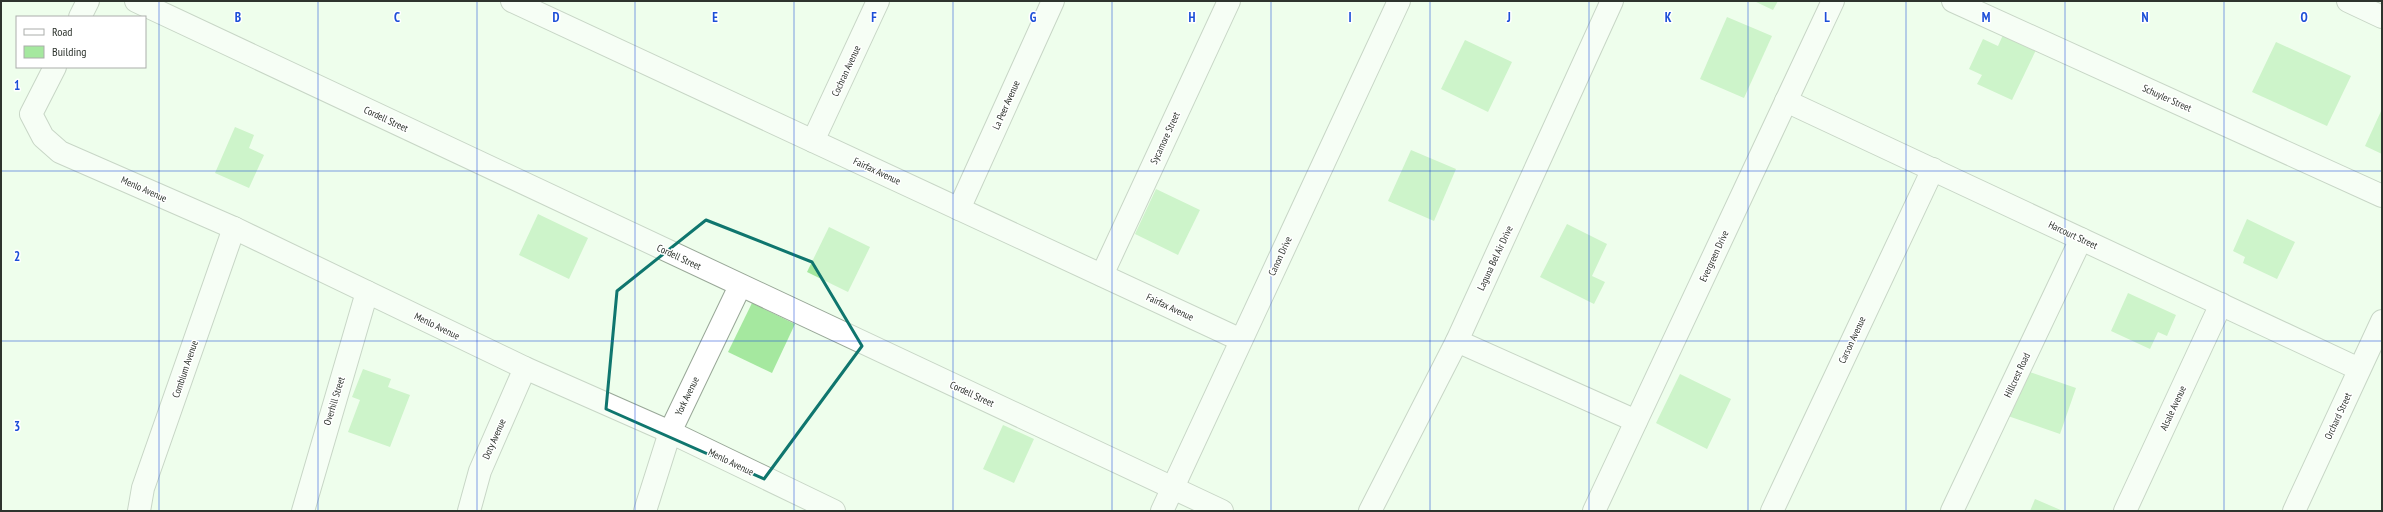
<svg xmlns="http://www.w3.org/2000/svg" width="2383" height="512" viewBox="0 0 2383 512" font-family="'PT Sans Narrow',sans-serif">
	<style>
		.building { fill: #a5e89f }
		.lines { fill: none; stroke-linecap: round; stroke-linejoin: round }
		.minor-casing { stroke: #98a797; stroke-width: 24 }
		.minor { stroke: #fff; stroke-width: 22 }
		.marked { fill: none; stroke: #0f766e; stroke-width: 3; stroke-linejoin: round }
		.grid { fill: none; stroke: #1d4ed8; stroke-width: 1; stroke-opacity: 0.55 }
		.labels { text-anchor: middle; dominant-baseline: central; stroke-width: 3; stroke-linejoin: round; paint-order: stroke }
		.street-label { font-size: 10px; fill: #2e342e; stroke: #fff }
		.grid-label { font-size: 13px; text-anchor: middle; font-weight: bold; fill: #1d4ed8; stroke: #fff; stroke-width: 3; stroke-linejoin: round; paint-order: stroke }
	</style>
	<rect width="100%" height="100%" fill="#eefeec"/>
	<g class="building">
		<polygon points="1754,1 1778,1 1773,10"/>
		<polygon points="1727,17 1772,36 1744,98 1700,79"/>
		<polygon points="2003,35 2036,50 2012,100 1977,84 1982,75 1969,69 1983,39 1998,46"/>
		<polygon points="1465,40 1512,62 1488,112 1441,89"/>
		<polygon points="2276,42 2351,76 2327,126 2252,92"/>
		<polygon points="2382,109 2382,154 2365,146"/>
		<polygon points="235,127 254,135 249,148 264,155 249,188 215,173"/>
		<polygon points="1411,150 1456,169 1434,221 1388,201"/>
		<polygon points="1156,189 1200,210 1178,255 1135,234"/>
		<polygon points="538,214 588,238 569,279 519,255"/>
		<polygon points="2247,219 2295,242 2277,279 2243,263 2245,257 2233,251"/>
		<polygon points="1567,224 1607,244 1592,276 1605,282 1594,304 1540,277"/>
		<polygon points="829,227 870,247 848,292 807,272"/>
		<polygon points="2128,293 2176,315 2167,336 2158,332 2150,349 2111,331"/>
		<polygon points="752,303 795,324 772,373 728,352"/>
		<polygon points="363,369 391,379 388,387 410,395 390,447 348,432 360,400 352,397"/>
		<polygon points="2024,370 2076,388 2060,434 2008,416"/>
		<polygon points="1680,374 1731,399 1707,449 1656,423"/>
		<polygon points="1003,425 1034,439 1014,483 983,469"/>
		<polygon points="2035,499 2063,511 2030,511"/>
	</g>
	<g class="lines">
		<defs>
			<g id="minor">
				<polyline points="136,1 1222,511"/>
				<polyline points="512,1 1241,340"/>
				<polyline points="1953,1 2382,196"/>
				<polyline points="2348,1 2382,17"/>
				<polyline points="80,17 88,1"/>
				<polyline points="55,67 31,114 43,137 60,152 234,228 525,368 670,432 834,511"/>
				<polyline points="1786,101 2359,369"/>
				<polyline points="813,141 878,1"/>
				<polyline points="959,209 1053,1"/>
				<polyline points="1102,275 1229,1"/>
				<polyline points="1457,341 1636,421"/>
				<polyline points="139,511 143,488 234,228"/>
				<polyline points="303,511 367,292"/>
				<polyline points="469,511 480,471 525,368"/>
				<polyline points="645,511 670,432 740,286"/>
				<polyline points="1162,511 1399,1"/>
				<polyline points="1370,511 1457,341 1612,1"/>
				<polyline points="1594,511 1833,1"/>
				<polyline points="1772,511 1933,169"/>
				<polyline points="1952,511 2081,239"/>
				<polyline points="2125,511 2221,304"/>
				<polyline points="2294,511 2382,321"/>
			</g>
		</defs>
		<use href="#minor" class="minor-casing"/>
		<use href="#minor" class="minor"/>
	</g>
	<path d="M0 0H2383V512H0ZM 706,220 L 812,262 L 862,346 L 764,479 L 606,409 L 617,291 Z" fill="#eefeec" fill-opacity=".55" fill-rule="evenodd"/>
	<path class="marked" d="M 706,220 L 812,262 L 862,346 L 764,479 L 606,409 L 617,291 Z"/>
	<path class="grid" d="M 159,1 L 159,511M 318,1 L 318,511M 477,1 L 477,511M 635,1 L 635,511M 794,1 L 794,511M 953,1 L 953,511M 1112,1 L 1112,511M 1271,1 L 1271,511M 1430,1 L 1430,511M 1589,1 L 1589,511M 1748,1 L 1748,511M 1906,1 L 1906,511M 2065,1 L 2065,511M 2224,1 L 2224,511M 1,171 L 2382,171M 1,341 L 2382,341"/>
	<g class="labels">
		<g class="street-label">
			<text transform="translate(846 71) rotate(-65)">Cochran Avenue</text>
			<text transform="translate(2167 98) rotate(24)">Schuyler Street</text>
			<text transform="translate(1006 105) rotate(-66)">La Peer Avenue</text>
			<text transform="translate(386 119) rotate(25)">Cordell Street</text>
			<text transform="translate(1165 138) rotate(-65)">Sycamore Street</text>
			<text transform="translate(877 171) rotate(25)">Fairfax Avenue</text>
			<text transform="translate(144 189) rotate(24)">Menlo Avenue</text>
			<text transform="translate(2073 235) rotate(25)">Harcourt Street</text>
			<text transform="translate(1280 256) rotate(-65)">Canon Drive</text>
			<text transform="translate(1714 256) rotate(-65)">Evergreen Drive</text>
			<text transform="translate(679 257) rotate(25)">Cordell Street</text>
			<text transform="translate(1495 258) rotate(-65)">Laguna Bel Air Drive</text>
			<text transform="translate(1170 307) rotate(25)">Fairfax Avenue</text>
			<text transform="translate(437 326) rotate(26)">Menlo Avenue</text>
			<text transform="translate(1852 340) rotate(-65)">Carson Avenue</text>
			<text transform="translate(185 369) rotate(-71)">Comblum Avenue</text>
			<text transform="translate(2017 375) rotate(-65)">Hillcrest Road</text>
			<text transform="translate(972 394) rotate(25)">Cordell Street</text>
			<text transform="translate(687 396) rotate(-64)">York Avenue</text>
			<text transform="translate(334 401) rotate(-73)">Overhill Street</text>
			<text transform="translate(2173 408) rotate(-65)">Alsale Avenue</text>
			<text transform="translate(2338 416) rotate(-65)">Orchard Street</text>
			<text transform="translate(494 439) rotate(-66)">Doty Avenue</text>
			<text transform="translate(731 462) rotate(26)">Menlo Avenue</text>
		</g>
	</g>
	<g class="grid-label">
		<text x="238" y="22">B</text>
		<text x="397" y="22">C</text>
		<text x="556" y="22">D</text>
		<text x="715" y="22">E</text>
		<text x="874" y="22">F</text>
		<text x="1033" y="22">G</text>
		<text x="1192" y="22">H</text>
		<text x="1350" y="22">I</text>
		<text x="1509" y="22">J</text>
		<text x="1668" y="22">K</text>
		<text x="1827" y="22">L</text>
		<text x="1986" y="22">M</text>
		<text x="2145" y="22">N</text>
		<text x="2304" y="22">O</text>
		<text x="17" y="90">1</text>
		<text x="17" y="261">2</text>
		<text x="17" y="431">3</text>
	</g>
	<rect width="2383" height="512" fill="none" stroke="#2e342e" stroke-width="4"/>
	<rect x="16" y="16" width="130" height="52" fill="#ffffff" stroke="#abaeab"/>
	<rect x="24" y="29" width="20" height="6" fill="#ffffff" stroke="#abaeab"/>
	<text x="52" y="36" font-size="12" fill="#2e342e">Road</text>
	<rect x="24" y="46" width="20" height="12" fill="#a5e89f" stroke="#abaeab"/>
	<text x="52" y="56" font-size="12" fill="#2e342e">Building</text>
</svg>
